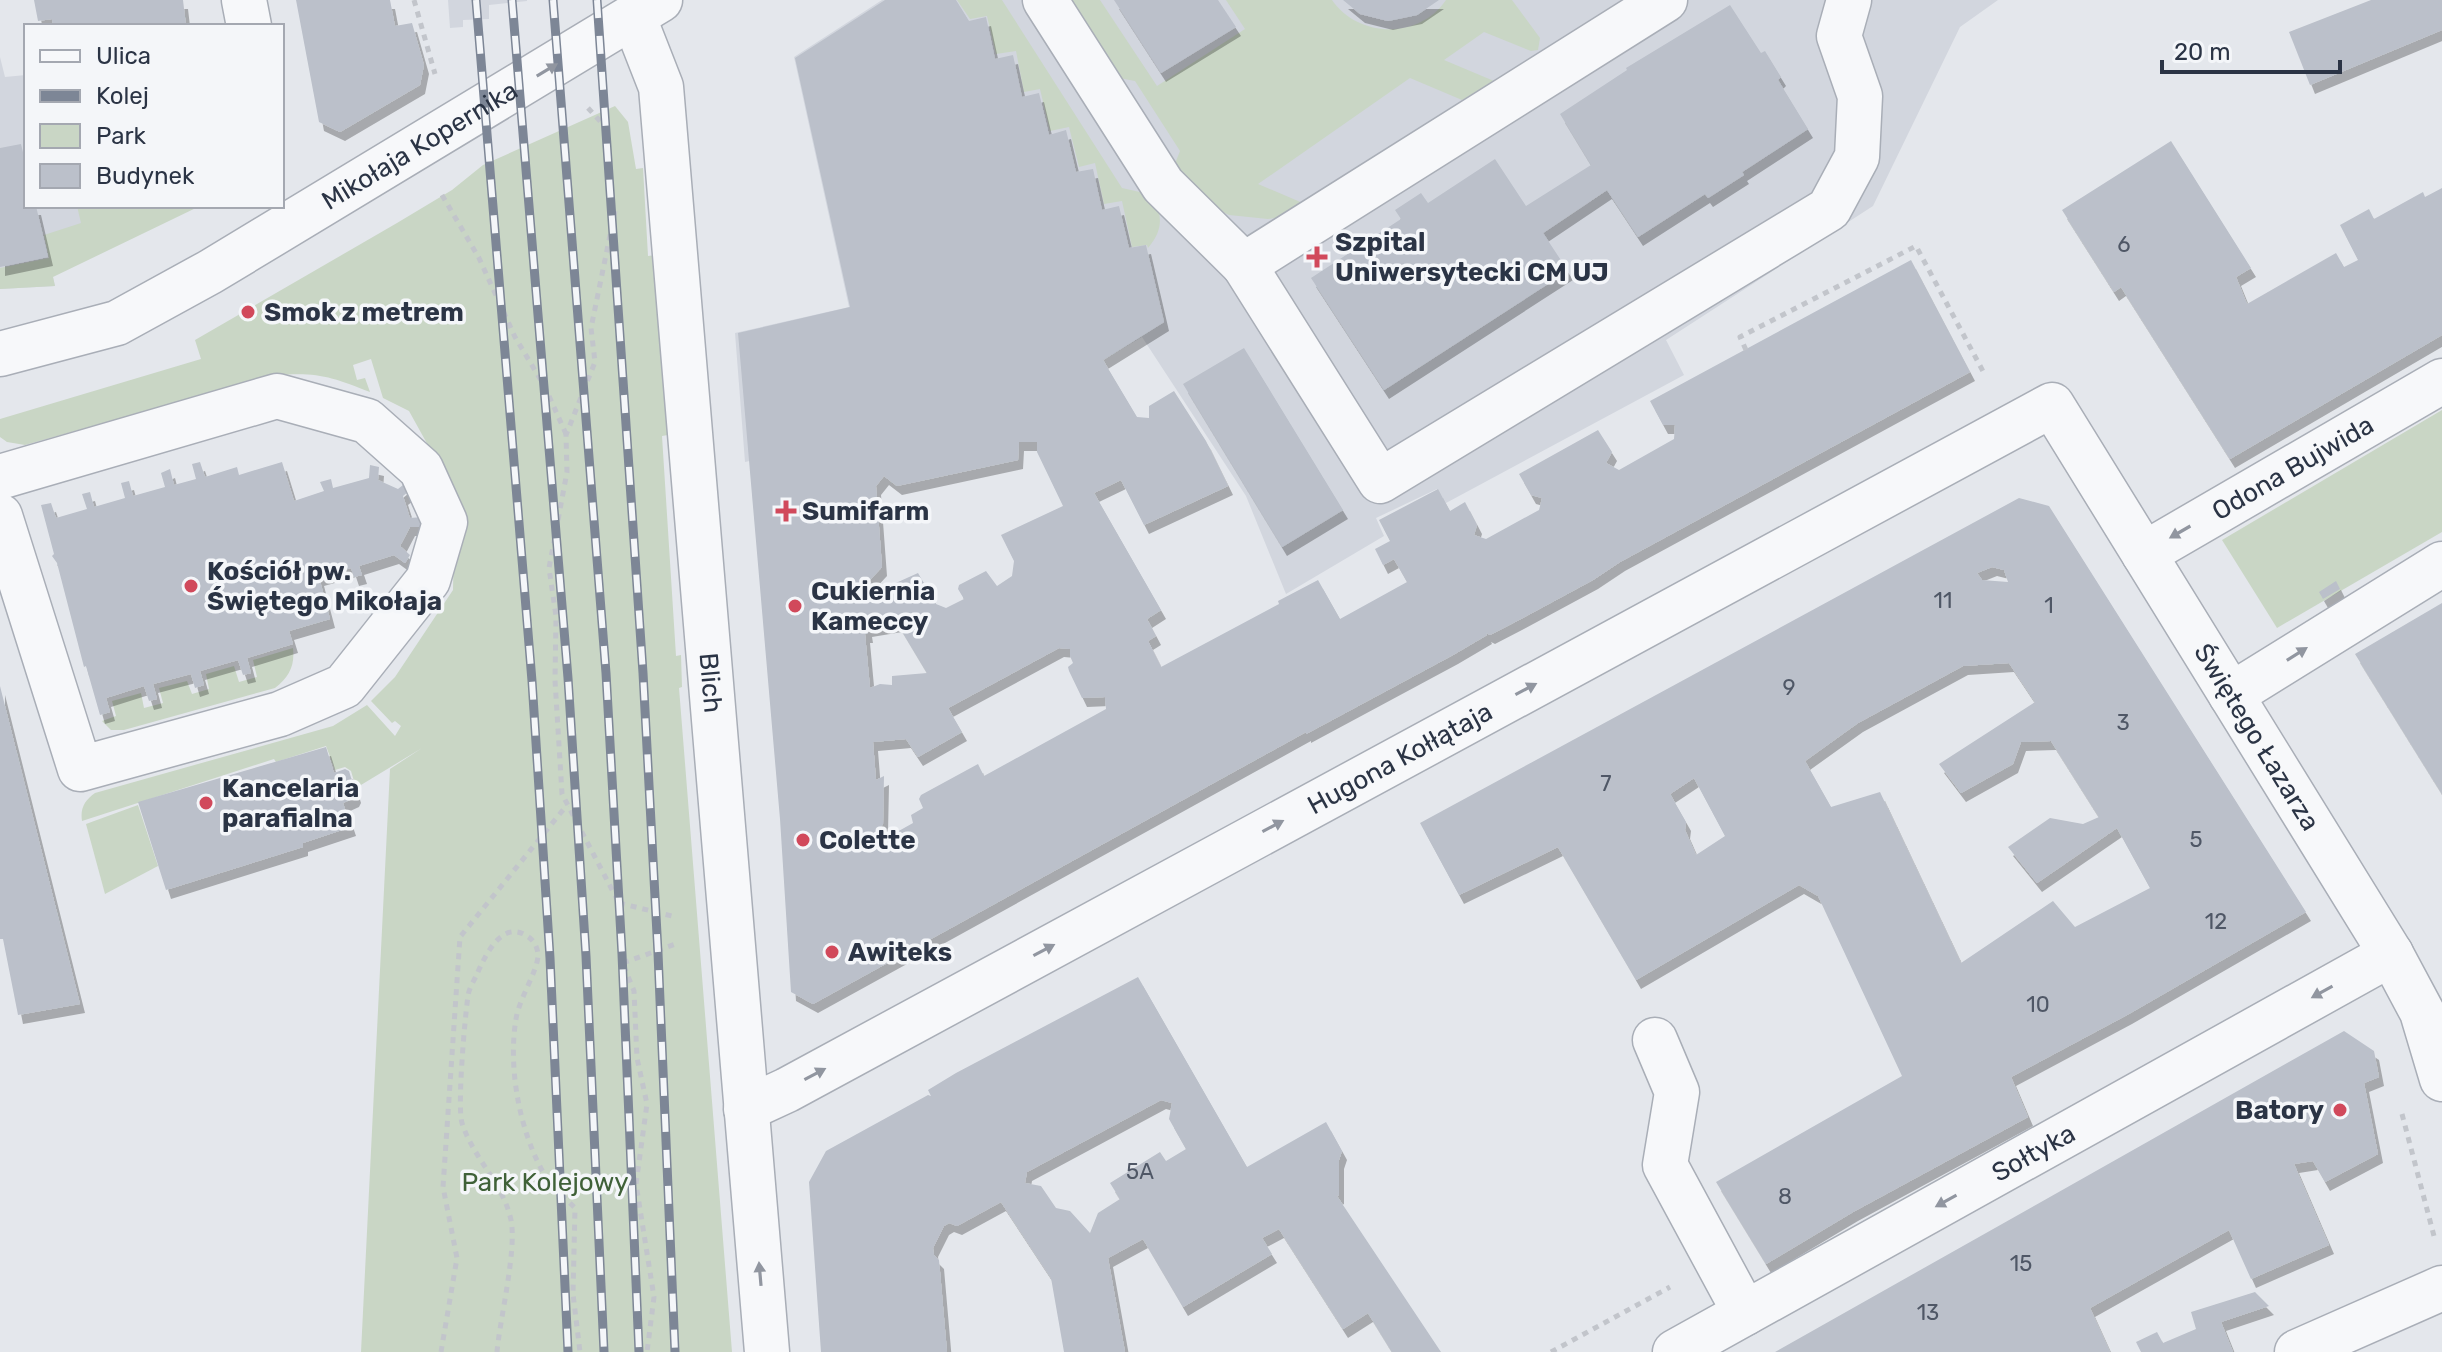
<svg xmlns="http://www.w3.org/2000/svg" width="2442" height="1352" viewBox="0 0 2442 1352" font-family="Rubik,sans-serif">
	<style>
		.built { fill: #d2d6de }
		.green { fill: #c9d6c5 }
		.building { fill: #bbc0ca; fill-rule: evenodd; filter: url(#shadow) }
		.lines { fill: none; stroke-linecap: round; stroke-linejoin: round }
		.minor-casing { stroke: #a9aeb7; stroke-width: 47 }
		.path { stroke: #c2c5cb; stroke-width: 5; stroke-dasharray: 6 6; stroke-linecap: butt }
		.minor { stroke: #f7f8fa; stroke-width: 44 }
		.rail-casing { stroke: #7d8696; stroke-width: 9 }
		.rail { stroke: #f4f6f9; stroke-width: 6; stroke-dasharray: 18; stroke-linecap: butt }
		.oneway { fill: #9196a0 }
		.poi-dot { fill: #d1495b; stroke: #f4f6f9; stroke-width: 3 }
		.labels { text-anchor: middle; dominant-baseline: central; stroke-width: 7; stroke-linejoin: round; paint-order: stroke }
		.number-label { font-size: 22px; fill: #4f5766 }
		.street-label { font-size: 26px; fill: #2b3445; stroke: #f4f6f9 }
		.poi-label { font-size: 26px; font-weight: bold; fill: #2b3445; stroke: #f4f6f9; text-anchor: start }
		.park-label { font-size: 26px; fill: #3f6138; stroke: #f4f6f9 }
	</style>
	<defs>
		<filter id="shadow"><feDropShadow dx="5" dy="9" stdDeviation="0" flood-color="#0004"/></filter>
	</defs>
	<rect width="100%" height="100%" fill="#e4e7ec"/>
	<g class="built">
		<polygon points="448,0 527,0 527,1 489,5 489,19 463,20 463,27 450,28"/>
		<polygon points="882,0 1998,0 1960,27 1873,206 1666,340 1684,375 1446,503 1437,489 1376,518 1384,536 1286,594 1246,496 1142,337 1040,397 745,462 735,333 849,307 794,57"/>
		<polygon points="0,57 5,77 26,75 26,206 161,206 48,257 55,286 0,289"/>
	</g>
	<g class="green">
		<path d="M 957,0 L 1002,0 L 1122,188 L 1153,195 C 1162,216 1164,229 1148,248 L 1147,245 L 1132,247 L 1122,201 L 1104,204 L 1095,163 L 1079,167 L 1069,127 L 1050,131 L 1040,89 L 1024,92 L 1016,51 L 996,54 L 987,16 L 970,19 Z"/>
		<path d="M 1067,0 L 1100,0 L 1157,86 L 1245,29 L 1226,0 L 1332,0 C 1358,38 1419,40 1446,0 L 1512,0 L 1540,38 L 1538,50 L 1531,51 L 1484,32 L 1444,60 L 1494,81 L 1462,100 L 1410,78 L 1258,184 L 1305,204 L 1281,217 L 1268,219 L 1229,215 L 1214,208 L 1174,166 L 1180,151 L 1135,81 L 1114,77 Z"/>
		<path d="M 615,106 L 628,122 L 636,169 L 643,168 L 648,256 L 656,255 L 668,435 L 662,436 L 676,656 L 681,655 L 682,687 L 679,688 L 732,1352 L 361,1352 L 390,769 L 422,748 L 356,788 L 351,771 L 345,767 L 335,770 L 326,746 L 276,762 L 274,759 L 82,821 C 80,808 85,800 95,793 L 333,726 L 367,705 L 395,736 L 401,726 L 395,721 L 392,723 L 371,701 L 395,677 L 453,590 L 455,494 L 409,411 L 383,398 L 371,359 L 353,365 L 357,380 L 365,378 L 370,392 C 331,376 313,371 271,376 L 25,445 L 7,442 L 0,437 L 0,419 L 201,359 L 195,340 L 397,223 L 452,190 L 483,165 Z"/>
		<polygon points="77,206 200,206 53,277 55,286 0,289 0,268 49,258 44,235 81,223"/>
		<polygon points="2442,410 2442,532 2277,628 2222,540"/>
		<path d="M 293,648 C 295,666 289,677 275,688 L 124,730 L 111,730 L 102,721 L 116,716 L 112,701 L 141,693 L 144,708 L 163,703 L 159,688 L 187,681 L 192,694 L 209,689 L 206,674 L 234,666 L 239,682 L 257,677 L 253,660 Z"/>
		<polygon points="138,805 158,866 105,894 86,824"/>
	</g>
	<g class="building">
		<polygon points="34,0 183,0 186,26 53,26 52,19 38,21"/>
		<polygon points="296,0 390,0 395,26 412,23 424,65 420,85 340,132 319,122"/>
		<path d="M 885,0 L 956,0 L 969,21 L 986,17 L 995,59 L 1013,55 L 1022,97 L 1039,93 L 1049,135 L 1066,130 L 1076,172 L 1093,169 L 1102,210 L 1119,206 L 1129,248 L 1146,245 L 1164,322 L 1103,360 L 1137,417 L 1149,418 L 1149,406 L 1174,391 L 1206,441 L 1228,486 L 1144,525 L 1121,480 L 1094,493 L 1161,610 L 1147,619 L 1156,636 L 1148,641 L 1161,667 L 1279,604 L 1278,601 L 1318,580 L 1340,619 L 1407,582 L 1394,559 L 1383,565 L 1375,549 L 1390,541 L 1379,520 L 1438,489 L 1450,511 L 1465,502 L 1477,525 L 1474,535 L 1486,539 L 1539,510 L 1542,498 L 1531,495 L 1519,474 L 1598,430 L 1612,452 L 1606,463 L 1619,470 L 1674,439 L 1675,425 L 1663,425 L 1650,401 L 1911,260 L 1970,372 L 1620,562 L 1593,580 L 1517,621 L 1490,635 L 1486,633 L 1487,635 L 1453,655 L 1306,734 L 1306,732 L 813,1004 L 791,992 L 780,819 L 738,333 L 850,307 L 795,58 ZM 1019,442 L 1037,442 L 1037,452 L 1063,506 L 1001,535 L 1014,561 L 1012,576 L 997,586 L 986,571 L 959,585 L 958,589 L 964,599 L 946,608 L 936,604 L 918,573 L 878,591 L 869,581 L 882,567 L 876,486 L 884,476 L 897,486 L 1018,460 ZM 897,623 L 927,673 L 892,676 L 892,685 L 880,684 L 870,688 L 865,634 L 868,634 L 867,628 ZM 1059,648 L 1070,649 L 1070,656 L 1073,663 L 1068,667 L 1069,671 L 1082,698 L 1105,697 L 1106,709 L 984,776 L 978,764 L 921,795 L 919,799 L 923,808 L 911,815 L 913,823 L 888,837 L 880,828 L 883,824 L 884,776 L 876,780 L 873,742 L 906,739 L 918,757 L 962,732 L 948,708 Z"/>
		<polygon points="1114,0 1218,0 1236,27 1161,73"/>
		<polygon points="1343,0 1439,0 1417,15 1388,21 1360,14"/>
		<polygon points="2371,0 2442,0 2442,30 2310,85 2289,32"/>
		<polygon points="1730,5 1761,53 1765,51 1781,77 1778,80 1808,129 1742,172 1744,175 1708,198 1705,194 1638,237 1607,190 1543,233 1568,271 1384,390 1311,278 1401,219 1395,210 1421,193 1428,203 1495,159 1526,206 1591,165 1560,114 1627,70 1626,68"/>
		<polygon points="2171,141 2251,268 2236,277 2247,304 2336,253 2344,267 2358,260 2340,225 2369,209 2374,219 2423,192 2425,197 2442,188 2442,335 2230,459 2121,287 2114,292 2062,210"/>
		<polygon points="21,144 26,165 26,206 36,206 48,257 0,267 0,148"/>
		<polygon points="1244,348 1343,510 1282,547 1183,384"/>
		<polygon points="200,462 205,477 237,467 239,475 282,462 294,501 324,491 320,482 331,479 333,488 369,478 370,465 379,467 378,480 398,489 408,481 413,488 403,496 410,518 423,517 423,527 410,527 400,546 410,555 405,563 394,555 359,566 362,575 354,577 351,568 319,577 330,619 289,631 293,644 247,658 251,673 243,675 238,660 200,671 204,685 195,688 191,674 153,684 157,699 149,701 144,686 106,698 110,712 100,715 86,666 84,667 57,563 52,556 54,554 41,505 51,503 56,518 87,509 82,494 90,492 94,507 125,498 121,483 129,481 133,496 165,487 161,473 170,469 174,485 196,479 192,464"/>
		<path d="M 2019,498 L 2049,506 L 2306,912 L 2127,1015 L 2011,1077 L 2028,1117 L 1853,1212 L 1766,1264 L 1716,1182 L 1902,1076 L 1818,896 L 1799,885 L 1636,980 L 1558,847 L 1459,895 L 1420,823 ZM 1992,567 L 2004,570 L 2008,582 L 1982,580 L 1977,573 ZM 2009,663 L 2035,702 L 1939,764 L 1961,793 L 2013,764 L 2021,742 L 2051,741 L 2099,817 L 2083,824 L 2050,818 L 2008,847 L 2037,883 L 2117,828 L 2150,888 L 2075,927 L 2053,901 L 1961,963 L 1880,792 L 1831,807 L 1805,761 L 1858,723 L 1963,666 ZM 1694,778 L 1725,836 L 1696,855 L 1685,830 L 1686,822 L 1670,794 Z"/>
		<polygon points="2336,581 2340,589 2323,599 2319,592"/>
		<polygon points="2442,603 2442,794 2355,654"/>
		<polygon points="0,686 80,1004 18,1015 3,939 0,939"/>
		<polygon points="326,747 334,773 345,769 349,771 356,794 354,798 343,803 351,827 303,843 303,847 166,890 138,802"/>
		<path d="M 1138,977 L 1247,1167 L 1326,1122 L 1342,1151 L 1339,1160 L 1339,1195 L 1337,1196 L 1441,1352 L 1392,1352 L 1368,1313 L 1343,1329 L 1279,1229 L 1262,1238 L 1272,1254 L 1183,1307 L 1143,1239 L 1108,1258 L 1125,1352 L 1064,1352 L 1051,1278 L 1001,1202 L 957,1226 L 949,1223 L 944,1226 L 933,1248 L 934,1255 L 939,1260 L 947,1352 L 821,1352 L 809,1182 L 826,1151 L 928,1095 L 931,1096 L 928,1090 L 956,1073 ZM 1161,1100 L 1172,1103 L 1169,1119 L 1186,1149 L 1166,1161 L 1160,1152 L 1110,1183 L 1120,1199 L 1098,1213 L 1090,1233 L 1070,1211 L 1056,1208 L 1041,1186 L 1025,1183 L 1027,1172 Z"/>
		<polygon points="2344,1031 2374,1051 2379,1077 2364,1083 2378,1154 2325,1182 2313,1161 2294,1164 2329,1245 2251,1279 2229,1230 2090,1308 2110,1352 1775,1352"/>
		<polygon points="2255,1292 2269,1306 2221,1322 2233,1352 2141,1352 2136,1342 2157,1332 2163,1343 2196,1329 2191,1312"/>
	</g>
	<g class="lines">
		<defs>
			<g id="minor">
				<polyline points="244,0 249,26"/>
				<polyline points="1045,0 1163,185 1244,265 1665,0"/>
				<path id="s1" d="M 634,18 L 661,87 L 767,1352"/>
				<polyline points="1244,265 1380,481 1829,209 1857,157 1860,96 1839,36 1849,0"/>
				<path id="s2" d="M 0,354 L 117,323 L 210,272 L 660,0"/>
				<polyline points="0,477 277,396 367,421 421,469 445,522 428,580 344,686 280,714 80,769 0,516"/>
				<path id="s3" d="M 2144,554 L 2442,381"/>
				<polyline points="2231,695 2442,564"/>
				<polyline points="1655,1040 1677,1092 1665,1165 1745,1313"/>
				<path id="s4" d="M 746,1109 L 787,1090 L 2052,405 L 2391,954 L 2422,1012 L 2442,1079"/>
				<path id="s5" d="M 1675,1352 L 2391,954"/>
				<polyline points="2297,1352 2442,1288"/>
			</g>
		</defs>
		<use href="#minor" class="minor-casing"/>
		<g class="path">
			<polyline points="414,0 435,74"/>
			<polyline points="588,108 610,132"/>
			<polyline points="442,195 479,258 515,337 545,387 566,434"/>
			<polyline points="615,211 591,328 595,362 566,435 567,472 549,568 556,616 555,680 562,794 619,903 621,959 634,991 637,1058 647,1104 636,1184 654,1297 647,1352"/>
			<polyline points="1746,350 1740,337 1916,246 1985,375"/>
			<polyline points="619,903 676,917"/>
			<polyline points="623,963 678,943"/>
			<polyline points="2402,1114 2434,1236"/>
			<polyline points="441,1352 457,1258 443,1187 460,937 567,805"/>
			<path d="M 497,1352 C 500,1318 517,1250 511,1220 C 503,1183 473,1158 462,1123 C 457,1107 465,1016 468,996 C 469,988 474,981 477,974 C 485,956 502,919 527,936 C 534,940 538,948 538,956 C 537,972 519,999 516,1019 C 508,1067 519,1129 543,1172 C 551,1185 564,1197 575,1208 L 573,1294 L 580,1352"/>
			<polyline points="1551,1352 1670,1287"/>
		</g>
		<use href="#minor" class="minor"/>
		<defs>
			<g id="rail">
				<polyline points="476,0 532,681 550,958 568,1352"/>
				<polyline points="512,0 568,678 586,956 604,1352"/>
				<polyline points="553,0 606,673 622,954 639,1352"/>
				<polyline points="597,0 643,673 658,953 675,1352"/>
			</g>
		</defs>
		<use href="#rail" class="rail-casing"/>
		<use href="#rail" class="rail"/>
	</g>
	<defs><path id="oneway-solid" d="M-6-.8H1V-3.2L6.5 0L1 3.2V.8H-6Z" transform="scale(2)"/></defs>
	<g class="oneway">
		<use href="#oneway-solid" transform="translate(547 70) rotate(-31)"/>
		<use href="#oneway-solid" transform="translate(2180 532) rotate(150)"/>
		<use href="#oneway-solid" transform="translate(2297 654) rotate(-32)"/>
		<use href="#oneway-solid" transform="translate(1526 689) rotate(-28)"/>
		<use href="#oneway-solid" transform="translate(1273 826) rotate(-28)"/>
		<use href="#oneway-solid" transform="translate(1044 950) rotate(-28)"/>
		<use href="#oneway-solid" transform="translate(2322 992) rotate(151)"/>
		<use href="#oneway-solid" transform="translate(815 1074) rotate(-28)"/>
		<use href="#oneway-solid" transform="translate(1946 1201) rotate(151)"/>
		<use href="#oneway-solid" transform="translate(760 1274) rotate(-95)"/>
	</g>
	<g class="poi-dot">
		<path d="M1313 245h8v8h8v8h-8v8h-8v-8h-8v-8h8z"/>
		<circle cx="248" cy="312" r="8"/>
		<path d="M782 499h8v8h8v8h-8v8h-8v-8h-8v-8h8z"/>
		<circle cx="191" cy="586" r="8"/>
		<circle cx="795" cy="606" r="8"/>
		<circle cx="206" cy="803" r="8"/>
		<circle cx="803" cy="840" r="8"/>
		<circle cx="832" cy="952" r="8"/>
		<circle cx="2340" cy="1110" r="8"/>
	</g>
	<g class="labels">
		<g class="number-label">
			<text x="2124" y="244">6</text>
			<text x="1943" y="600">11</text>
			<text x="2049" y="605">1</text>
			<text x="1789" y="687">9</text>
			<text x="2123" y="722">3</text>
			<text x="1606" y="783">7</text>
			<text x="2196" y="839">5</text>
			<text x="2216" y="921">12</text>
			<text x="2038" y="1004">10</text>
			<text x="1140" y="1171">5A</text>
			<text x="1785" y="1196">8</text>
			<text x="2021" y="1263">15</text>
			<text x="1928" y="1312">13</text>
		</g>
		<g class="street-label">
			<text stroke="none"><textPath href="#s2" startOffset="472">Mikołaja Kopernika</textPath></text>
			<text stroke="none"><textPath href="#s3" startOffset="172">Odona Bujwida</textPath></text>
			<text stroke="none"><textPath href="#s1" startOffset="672">Blich</textPath></text>
			<text stroke="none"><textPath href="#s4" startOffset="1874">Świętego Łazarza</textPath></text>
			<text stroke="none"><textPath href="#s4" startOffset="742">Hugona Kołłątaja</textPath></text>
			<text stroke="none"><textPath href="#s5" startOffset="410">Sołtyka</textPath></text>
		</g>
		<g class="poi-label">
			<text x="1335" y="242">Szpital<tspan x="1335" dy="30">Uniwersytecki CM UJ</tspan></text>
			<text x="264" y="312">Smok z metrem</text>
			<text x="802" y="511">Sumifarm</text>
			<text x="207" y="571">Kościół pw.<tspan x="207" dy="30">Świętego Mikołaja</tspan></text>
			<text x="811" y="591">Cukiernia<tspan x="811" dy="30">Kameccy</tspan></text>
			<text x="222" y="788">Kancelaria<tspan x="222" dy="30">parafialna</tspan></text>
			<text x="819" y="840">Colette</text>
			<text x="848" y="952">Awiteks</text>
			<text x="2324" y="1110" text-anchor="end">Batory</text>
		</g>
		<g class="park-label">
			<text x="545" y="1182">Park Kolejowy</text>
		</g>
	</g>
	<rect x="24" y="24" width="260" height="184" fill="#f4f6f9" stroke="#a4a8b1" stroke-width="2"/>
	<rect x="40" y="50" width="40" height="12" fill="#f7f8fa" stroke="#a4a8b1" stroke-width="2"/>
	<text x="96" y="64" font-size="24" fill="#2b3445">Ulica</text>
	<rect x="40" y="90" width="40" height="12" fill="#7d8696" stroke="#a4a8b1" stroke-width="2"/>
	<text x="96" y="104" font-size="24" fill="#2b3445">Kolej</text>
	<rect x="40" y="124" width="40" height="24" fill="#c9d6c5" stroke="#a4a8b1" stroke-width="2"/>
	<text x="96" y="144" font-size="24" fill="#2b3445">Park</text>
	<rect x="40" y="164" width="40" height="24" fill="#bbc0ca" stroke="#a4a8b1" stroke-width="2"/>
	<text x="96" y="184" font-size="24" fill="#2b3445">Budynek</text>
	<path d="M2162 60v12h178v-12" fill="none" stroke="#2b3445" stroke-width="4"/>
	<text x="2174" y="60" font-size="24" fill="#2b3445" stroke="#f4f6f9" stroke-width="6" paint-order="stroke">20 m</text>
</svg>
